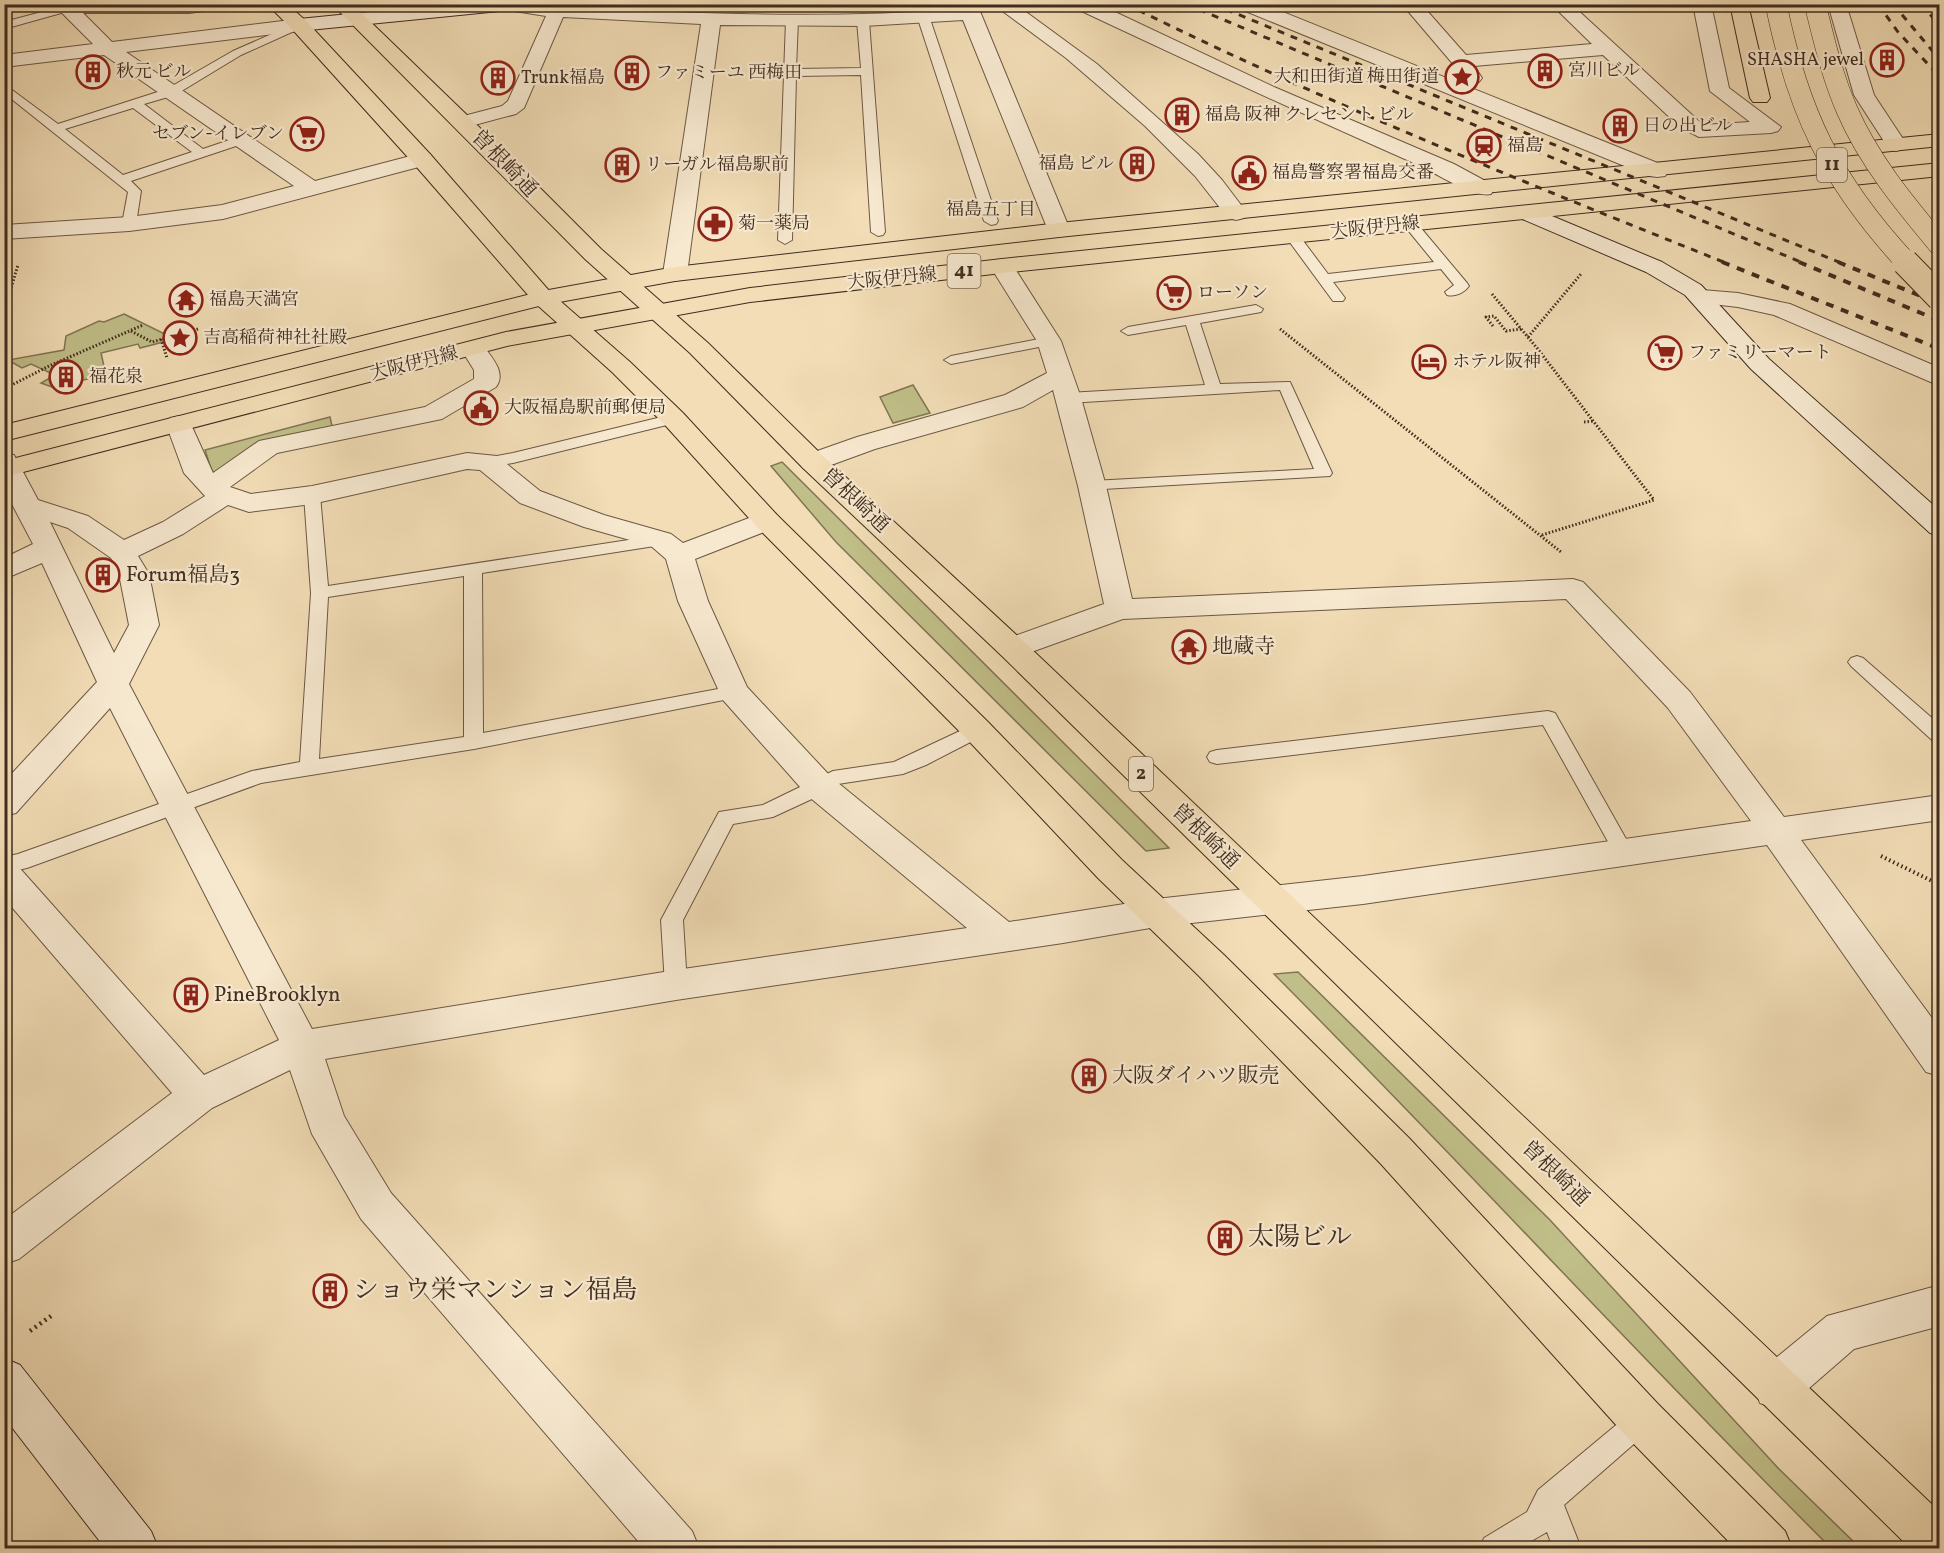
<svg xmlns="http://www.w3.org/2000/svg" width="1944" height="1553" viewBox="0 0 1944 1553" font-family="Vollkorn,'Noto Serif JP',serif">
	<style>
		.green { fill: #c1bf89; stroke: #807654; stroke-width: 1.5 }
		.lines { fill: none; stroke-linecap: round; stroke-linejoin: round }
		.lane-casing { stroke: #6c5844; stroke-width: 2 }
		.street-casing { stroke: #6c5844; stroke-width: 2 }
		.secondary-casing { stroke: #402c1e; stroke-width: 2 }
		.primary-casing { stroke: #402c1e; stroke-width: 2 }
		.highway-casing { stroke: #402c1e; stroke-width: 2 }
		.path-far2 { stroke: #402c1e; stroke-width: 3; stroke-dasharray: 1.5 2; stroke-linecap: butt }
		.path-far1 { stroke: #402c1e; stroke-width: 4; stroke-dasharray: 1.5 3; stroke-linecap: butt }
		.path { stroke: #402c1e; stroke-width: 4.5; stroke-dasharray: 2 4; stroke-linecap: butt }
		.lane { fill: #f7e9d0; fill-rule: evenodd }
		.street { fill: #f7e9d0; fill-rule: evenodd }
		.secondary { fill: #f7e9d0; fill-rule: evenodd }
		.primary { fill: #f2ddb6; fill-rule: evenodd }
		.highway { fill: #f2ddb6; fill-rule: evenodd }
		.rail-far1 { stroke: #402c1e; stroke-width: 3; stroke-dasharray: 7 7; stroke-linecap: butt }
		.rail { stroke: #402c1e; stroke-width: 4; stroke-dasharray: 8 8; stroke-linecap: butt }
		.highway-bridge-far1-casing { stroke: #402c1e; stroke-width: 22; stroke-linecap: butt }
		.highway-bridge-casing { stroke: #402c1e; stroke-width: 28; stroke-linecap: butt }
		.highway-bridge-far1 { stroke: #f2ddb6; stroke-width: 21 }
		.highway-bridge { stroke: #f2ddb6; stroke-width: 26 }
		.labels { text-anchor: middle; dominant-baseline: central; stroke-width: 4.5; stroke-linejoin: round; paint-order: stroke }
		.far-poi-label { font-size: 18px; fill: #402c1e; stroke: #f7e9d0; text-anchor: start }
		.far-neighbourhood-label { font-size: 18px; fill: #402c1e; stroke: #f7e9d0 }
		.far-street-label { font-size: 18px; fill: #402c1e; stroke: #f7e9d0 }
		.shield { fill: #f7e9d0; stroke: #776553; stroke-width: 1.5 }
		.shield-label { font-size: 20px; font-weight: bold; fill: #402c1e }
		.street-label { font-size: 21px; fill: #402c1e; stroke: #f7e9d0 }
		.poi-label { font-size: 21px; fill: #402c1e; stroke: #f7e9d0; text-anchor: start }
		.near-poi-label { font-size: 26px; fill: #402c1e; stroke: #f7e9d0; text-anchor: start }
	</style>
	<rect width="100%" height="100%" fill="#f2ddb6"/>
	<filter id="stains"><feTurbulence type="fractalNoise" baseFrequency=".00333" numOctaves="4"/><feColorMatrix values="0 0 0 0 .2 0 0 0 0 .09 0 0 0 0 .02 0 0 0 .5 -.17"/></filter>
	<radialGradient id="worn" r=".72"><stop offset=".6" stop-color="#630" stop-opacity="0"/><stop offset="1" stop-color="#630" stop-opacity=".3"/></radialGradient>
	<g class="green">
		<polygon points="124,314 175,339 140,348 138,344 101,353 106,375 52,387 41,383 55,375 31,364 22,368 8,360 64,350 66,336 99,321 104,322"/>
		<polygon points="913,385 930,413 893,423 880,397"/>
		<polygon points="330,417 332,426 213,475 205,450"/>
		<polygon points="782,462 1169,848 1146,851 836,542 771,466"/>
		<path d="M 1298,972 L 1550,1220 L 1778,1468 L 1860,1548 L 1831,1548 C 1642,1360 1462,1163 1274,974 Z"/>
	</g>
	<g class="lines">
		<defs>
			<g id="lane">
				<polygon points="68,5 73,8 72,10 4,29 4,22"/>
				<polygon points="924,16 930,19 998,221 996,224 991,225 984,221 918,19"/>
				<polygon points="792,17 798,20 796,69 861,68 857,21 863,18 869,21 885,232 883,235 878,236 871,232 861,75 796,76 792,240 785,244 778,240 786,20"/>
				<path d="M 299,22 L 303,23 L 303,27 L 241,55 L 175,95 L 144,104 L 203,149 L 241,136 L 247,140 L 245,143 L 131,181 L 141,191 L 136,224 L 129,228 L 122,224 L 128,192 L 4,93 L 4,84 L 58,124 L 167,89 L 233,51 ZM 133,108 L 192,152 L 123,175 L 65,129 Z"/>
				<path d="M 1410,220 L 1415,221 L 1467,283 L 1469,286 C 1464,293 1455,297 1447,295 L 1445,292 L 1454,285 L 1441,269 L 1333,282 L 1345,298 L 1343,301 L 1333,301 L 1286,237 L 1293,233 L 1298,234 L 1328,274 L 1434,262 L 1403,224 Z"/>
				<polygon points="1256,305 1263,309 1261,312 1200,323 1220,384 1290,382 1332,473 1330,476 1086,490 1084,486 1086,482 1092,481 1314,469 1280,390 1068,403 1060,398 1068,393 1205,385 1186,325 1128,335 1121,331 1128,327"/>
				<polygon points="1049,337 1056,341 1054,344 951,364 944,360 951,356"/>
				<polygon points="674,414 679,416 682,419 679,422 513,463 487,467 479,462 481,459 513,453"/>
				<path d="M 312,490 L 320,495 L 328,586 L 661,535 L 667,536 L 669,540 L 667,544 L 661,545 L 482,573 L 483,733 L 734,686 L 741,687 L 743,692 L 741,697 L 734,698 L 474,749 L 261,783 L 27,868 L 4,873 L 4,857 L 18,854 L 252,771 L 300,762 L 311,593 L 304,495 ZM 464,576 L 464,737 L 319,759 L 328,597 Z"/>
				<polygon points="1857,656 1863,658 1940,725 1940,743 1933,741 1851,666 1848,662 1851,658"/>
				<polygon points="1548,711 1555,713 1630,846 1633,851 1630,856 1623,859 1616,856 1543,725 1217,764 1210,762 1207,757 1210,752 1217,750"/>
				<polygon points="977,723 984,725 986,730 984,735 926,765 903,774 838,784 827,792 773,817 733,824 683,920 687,985 684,991 676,994 668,991 665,985 661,920 719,812 763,805 833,771 894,762"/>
				<polygon points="1642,1407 1651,1411 1655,1420 1651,1429 1564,1505 1581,1548 1553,1548 1547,1532 1519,1548 1480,1548 1484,1538 1527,1512 1538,1490 1633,1411"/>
			</g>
			<g id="street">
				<polygon points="13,4 226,4 224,8 189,13 83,13 112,42 299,19 306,21 308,25 306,29 299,31 126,52 315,181 422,153 430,154 433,159 430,164 223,219 129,231 4,239 4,225 129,217 222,205 294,186 104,55 4,67 4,55 93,44 62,13 15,8"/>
				<path d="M 500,4 C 541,4 582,8 623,10 C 735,15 848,18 960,9 L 959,4 L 977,4 L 1070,230 L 1067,235 L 1059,237 L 1051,235 L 1048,230 L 963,20 L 864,26 L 720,25 L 687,274 L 683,279 L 675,281 L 667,279 L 663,274 L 701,24 L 563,17 L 524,108 L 516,114 L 463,128 L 456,126 L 453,122 L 456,118 L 502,106 L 508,101 L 546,16 L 502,9 Z"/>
				<polygon points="993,4 1015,4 1097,64 1198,154 1222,180 1247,213 1244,218 1236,220 1228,218 1195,176 1145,126 1066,58"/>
				<path d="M 1073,4 L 1098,4 L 1274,87 L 1454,164 L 1491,184 L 1494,189 L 1491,194 C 1472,198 1435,172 1416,164 C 1302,114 1188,61 1075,8 Z"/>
				<polygon points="1236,4 1263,4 1665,166 1668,171 1665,176 1657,177 1649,176 1238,8"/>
				<polygon points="1402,4 1421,4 1466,55 1592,44 1551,4 1571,4 1703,125 1750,122 1710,91 1693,4 1711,4 1729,88 1781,127 1778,131 1771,133 1699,137 1680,127 1603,55 1474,66 1482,78 1479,82 1465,82 1453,64"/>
				<polygon points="1828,4 1846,4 1874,95 1907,145 1903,149 1896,151 1889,149 1854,95"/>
				<path d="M 1002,259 L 1010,261 L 1061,341 L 1081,398 L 1106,486 L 1132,599 L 1573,579 L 1583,582 L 1690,692 L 1784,817 L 1940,795 L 1940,820 L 1801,840 L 1940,1029 L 1940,1076 L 1926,1072 L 1767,845 L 1363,904 L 1156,927 L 1063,943 L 676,1000 L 325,1059 L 344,1116 L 391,1193 L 692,1531 L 699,1548 L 644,1548 L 361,1219 L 312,1134 L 290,1070 L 212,1108 L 19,1259 L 4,1264 L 4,1220 L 172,1093 L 4,898 L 4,861 L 16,864 L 204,1075 L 279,1040 L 110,708 L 16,813 L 4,816 L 4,782 L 97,682 L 42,563 L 4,579 L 4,558 L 33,544 L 4,489 L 4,453 L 14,455 L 38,500 L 88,516 L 124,540 L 163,522 L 205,496 L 184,473 L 166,424 L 170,418 L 179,416 L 188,418 L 213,473 L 259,441 L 425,407 L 474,379 L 474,370 L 461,349 L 464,344 L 473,342 L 482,344 C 491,357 507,372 496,387 L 442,419 L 277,453 L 230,487 L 251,494 L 312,486 L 467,453 L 497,456 L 540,491 L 604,515 L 671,534 L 683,543 L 757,515 L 767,512 L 777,515 L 781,521 L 777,527 L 695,559 L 708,601 L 747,687 L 832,778 L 1009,922 L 1156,899 L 1363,876 L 1751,821 L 1668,708 L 1566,599 L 1123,619 L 1023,655 L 1012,658 L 1001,655 L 997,648 L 1001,641 L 1104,604 L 1078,486 L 1053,390 L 1023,407 L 875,449 L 823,468 L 813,470 L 803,468 L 799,462 L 803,456 L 857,437 L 1005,395 L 1047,373 L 1037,341 L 990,266 L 994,261 ZM 467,469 L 480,470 L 520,503 L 584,527 L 651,546 L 666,559 L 678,601 L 723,700 L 808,796 L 967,928 L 676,970 L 312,1029 L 129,684 L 159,625 L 149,574 L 138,556 L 183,534 L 228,505 L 249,512 L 312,504 ZM 50,522 L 68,528 L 111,558 L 119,574 L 129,625 L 114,653 Z"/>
				<polygon points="1702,290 1738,293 1790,304 1940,368 1940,386 1774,315 1738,307 1694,302 1690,297 1694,292"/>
				<polygon points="1940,1285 1940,1326 1854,1349 1792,1403 1776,1409 1760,1403 1754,1387 1760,1371 1827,1316"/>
			</g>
			<g id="secondary">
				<polygon points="449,4 519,4 517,8 510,10 299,31 292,29 290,25 292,21 299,19"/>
				<polygon points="1528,206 1662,262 1701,285 1769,359 1940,511 1940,536 1930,533 1751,369 1685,295 1646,272 1520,218 1517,213 1520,208"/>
				<polygon points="4,1358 20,1365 151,1531 158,1548 105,1548 4,1417"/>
			</g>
			<g id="primary">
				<polygon points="1940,134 1940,146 1059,237 675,281 543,305 4,441 4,425 543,291 675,267 1059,223"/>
				<polygon points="1940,163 1940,176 1002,273 750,302 507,346 4,477 4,461 506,332 750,288 1002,259"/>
			</g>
			<g id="highway">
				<polygon points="267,4 287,4 306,21 430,154 551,293 630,362 683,413 777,515 988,722 1122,860 1224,955 1409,1138 1658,1404 1785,1531 1792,1548 1735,1548 1626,1436 1381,1164 1198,975 1098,878 966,738 757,527 665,425 612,372 535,303 414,164 292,29"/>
				<polygon points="332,4 352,4 470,118 601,249 708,343 823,456 1023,641 1940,1512 1940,1548 1910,1548 1001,655 803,468 690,353 585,259"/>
				<polygon points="1730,4 1748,4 1770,98 1767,102 1753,102 1750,98"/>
			</g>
		</defs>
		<use href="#lane" class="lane-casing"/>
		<use href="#street" class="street-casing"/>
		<use href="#secondary" class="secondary-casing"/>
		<use href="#primary" class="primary-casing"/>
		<use href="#highway" class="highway-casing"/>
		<g class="path-far2">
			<polyline points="1492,294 1537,348 1654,500 1542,535"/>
			<polyline points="4,311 18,265"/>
			<polyline points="1493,326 1486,317 1494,316 1506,331 1521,329"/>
			<polyline points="1280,329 1561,552"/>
			<polyline points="131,331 152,342 198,329"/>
			<polyline points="1528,337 1581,274"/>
			<polyline points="161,339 167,358"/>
			<polyline points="4,389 49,366 143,325"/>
			<polyline points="1584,422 1594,421"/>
		</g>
		<polyline class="path-far1" points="1881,856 1940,885"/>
		<polyline class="path" points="30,1331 51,1316"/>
		<use href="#lane" class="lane"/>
		<use href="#street" class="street"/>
		<use href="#secondary" class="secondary"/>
		<use href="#primary" class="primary"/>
		<use href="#highway" class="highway"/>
		<g class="rail-far1">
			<path d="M 1126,4 C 1321,101 1524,182 1726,263"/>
			<polyline points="1186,4 1803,263"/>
			<polyline points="1213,4 1841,263"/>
			<polyline points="1878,4 1898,32 1940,77"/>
			<polyline points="1893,4 1940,60"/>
			<polyline points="1921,4 1940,26"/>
			<polyline points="1936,4 1940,9"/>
		</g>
		<g class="rail">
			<polyline points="1722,262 1940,349"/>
			<polyline points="1799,262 1940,321"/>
			<polyline points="1838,262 1940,304"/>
		</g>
		<defs>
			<g id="highway-bridge-far1">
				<path d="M 1776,4 C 1798,113 1831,181 1907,263"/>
				<path d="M 1815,4 C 1824,40 1832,76 1847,110 C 1869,161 1905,204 1940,246"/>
			</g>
			<polyline id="highway-bridge" points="1905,262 1940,298"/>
		</defs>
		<use href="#highway-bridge-far1" class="highway-bridge-far1-casing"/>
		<use href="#highway-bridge" class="highway-bridge-casing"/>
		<use href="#highway-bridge-far1" class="highway-bridge-far1"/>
		<use href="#highway-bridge" class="highway-bridge"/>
	</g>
	<defs>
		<symbol id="building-ring" viewBox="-11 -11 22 22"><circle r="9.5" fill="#f7e9d0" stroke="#8f2418" stroke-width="1.5"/><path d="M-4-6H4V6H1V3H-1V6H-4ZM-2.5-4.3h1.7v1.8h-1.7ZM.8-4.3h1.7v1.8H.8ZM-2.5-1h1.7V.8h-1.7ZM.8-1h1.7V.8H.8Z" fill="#8f2418"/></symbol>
		<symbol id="sight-ring" viewBox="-11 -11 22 22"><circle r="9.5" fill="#f7e9d0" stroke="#8f2418" stroke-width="1.5"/><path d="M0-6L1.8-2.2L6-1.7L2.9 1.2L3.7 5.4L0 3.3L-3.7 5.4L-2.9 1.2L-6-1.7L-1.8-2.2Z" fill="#8f2418"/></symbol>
		<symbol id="supermarket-ring" viewBox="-11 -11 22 22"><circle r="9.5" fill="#f7e9d0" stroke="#8f2418" stroke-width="1.5"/><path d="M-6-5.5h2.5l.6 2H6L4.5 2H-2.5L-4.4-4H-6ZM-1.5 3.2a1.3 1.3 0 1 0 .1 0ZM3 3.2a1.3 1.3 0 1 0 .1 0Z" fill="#8f2418"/></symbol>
		<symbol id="station-ring" viewBox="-11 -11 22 22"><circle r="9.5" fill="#f7e9d0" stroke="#8f2418" stroke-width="1.5"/><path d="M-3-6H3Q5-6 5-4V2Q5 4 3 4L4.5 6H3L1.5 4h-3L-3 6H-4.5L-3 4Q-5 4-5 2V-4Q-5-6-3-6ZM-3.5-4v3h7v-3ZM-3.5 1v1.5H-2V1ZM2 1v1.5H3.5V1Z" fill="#8f2418"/></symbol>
		<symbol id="civic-ring" viewBox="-11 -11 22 22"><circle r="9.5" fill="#f7e9d0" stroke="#8f2418" stroke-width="1.5"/><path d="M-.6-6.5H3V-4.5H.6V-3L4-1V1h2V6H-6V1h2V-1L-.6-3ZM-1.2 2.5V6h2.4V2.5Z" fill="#8f2418"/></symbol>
		<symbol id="pharmacy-ring" viewBox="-11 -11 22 22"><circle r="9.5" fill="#f7e9d0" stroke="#8f2418" stroke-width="1.5"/><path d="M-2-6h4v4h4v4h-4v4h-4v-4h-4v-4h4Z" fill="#8f2418"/></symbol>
		<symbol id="temple-ring" viewBox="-11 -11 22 22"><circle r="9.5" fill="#f7e9d0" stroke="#8f2418" stroke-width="1.5"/><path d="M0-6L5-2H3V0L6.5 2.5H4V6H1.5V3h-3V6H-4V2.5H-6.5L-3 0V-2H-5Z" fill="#8f2418"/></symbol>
		<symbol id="hotel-ring" viewBox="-11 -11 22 22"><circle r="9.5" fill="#f7e9d0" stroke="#8f2418" stroke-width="1.5"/><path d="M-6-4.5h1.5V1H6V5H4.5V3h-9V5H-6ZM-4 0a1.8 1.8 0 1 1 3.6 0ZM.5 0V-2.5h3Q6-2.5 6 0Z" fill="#8f2418"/></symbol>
	</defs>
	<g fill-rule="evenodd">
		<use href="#building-ring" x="1868" y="41" width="38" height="38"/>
		<use href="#building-ring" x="1526" y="52" width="38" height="38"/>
		<use href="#building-ring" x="74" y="53" width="38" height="38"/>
		<use href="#building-ring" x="613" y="54" width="38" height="38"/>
		<use href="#sight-ring" x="1443" y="58" width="38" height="38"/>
		<use href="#building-ring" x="479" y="59" width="38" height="38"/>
		<use href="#building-ring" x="1163" y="96" width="38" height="38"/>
		<use href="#building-ring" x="1601" y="107" width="38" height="38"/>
		<use href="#supermarket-ring" x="288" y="115" width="38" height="38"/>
		<use href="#station-ring" x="1465" y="127" width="38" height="38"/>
		<use href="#building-ring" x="1118" y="145" width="38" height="38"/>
		<use href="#building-ring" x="603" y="146" width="38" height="38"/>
		<use href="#civic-ring" x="1230" y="154" width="38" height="38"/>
		<use href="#pharmacy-ring" x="696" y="205" width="38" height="38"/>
		<use href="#supermarket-ring" x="1155" y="274" width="38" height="38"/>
		<use href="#temple-ring" x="167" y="281" width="38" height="38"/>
		<use href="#sight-ring" x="161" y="319" width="38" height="38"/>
		<use href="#supermarket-ring" x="1646" y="334" width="38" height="38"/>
		<use href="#hotel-ring" x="1410" y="343" width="38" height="38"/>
		<use href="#building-ring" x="47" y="358" width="38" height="38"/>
		<use href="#civic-ring" x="462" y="389" width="38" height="38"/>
		<use href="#building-ring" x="84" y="556" width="38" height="38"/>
		<use href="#temple-ring" x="1170" y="628" width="38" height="38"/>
		<use href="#building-ring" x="172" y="976" width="38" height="38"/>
		<use href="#building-ring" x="1070" y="1057" width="38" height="38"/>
		<use href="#building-ring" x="1206" y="1219" width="38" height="38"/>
		<use href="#building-ring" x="311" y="1272" width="38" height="38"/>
	</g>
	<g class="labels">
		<g class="far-poi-label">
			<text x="1864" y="60" text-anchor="end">SHASHA jewel</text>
			<text x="1568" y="71">宮川ビル</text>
			<text x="116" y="72">秋元 ビル</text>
			<text x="655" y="73">ファミーユ 西梅田</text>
			<text x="1439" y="77" text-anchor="end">大和田街道 梅田街道</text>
			<text x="521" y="78">Trunk福島</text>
			<text x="1205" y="115">福島 阪神 クレセント ビル</text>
			<text x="1643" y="126">日の出ビル</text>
			<text x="284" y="134" text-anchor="end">セブン-イレブン</text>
			<text x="1507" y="146">福島</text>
			<text x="1114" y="164" text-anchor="end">福島 ビル</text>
			<text x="645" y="165">リーガル福島駅前</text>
			<text x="1272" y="173">福島警察署福島交番</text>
			<text x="738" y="224">菊一薬局</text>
			<text x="1197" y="293">ローソン</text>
			<text x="209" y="300">福島天満宮</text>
			<text x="203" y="338">吉高稲荷神社社殿</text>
			<text x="1688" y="353">ファミリーマート</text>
			<text x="1452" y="362">ホテル阪神</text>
			<text x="89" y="377">福花泉</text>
			<text x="504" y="408">大阪福島駅前郵便局</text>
		</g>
		<g class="far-neighbourhood-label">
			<text x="991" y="210">福島五丁目</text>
		</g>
		<g class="far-street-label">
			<text transform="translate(1375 228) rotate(-6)">大阪伊丹線</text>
			<text transform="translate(892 279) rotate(-6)">大阪伊丹線</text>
			<text transform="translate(414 364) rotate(-14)">大阪伊丹線</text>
		</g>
		<g class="shield">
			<rect x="1817" y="148" width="30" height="34" rx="4.5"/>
			<rect x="947.5" y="254" width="33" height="34" rx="4.5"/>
			<rect x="1129" y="757" width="24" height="34" rx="4.5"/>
		</g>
		<g class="shield-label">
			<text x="1832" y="165">11</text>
			<text x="964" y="271">41</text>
			<text x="1141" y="774">2</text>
		</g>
		<g class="street-label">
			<text transform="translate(504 164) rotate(46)">曽根崎通</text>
			<text transform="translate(855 501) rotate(43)">曽根崎通</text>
			<text transform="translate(1205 837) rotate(44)">曽根崎通</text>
			<text transform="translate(1555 1174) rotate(44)">曽根崎通</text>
		</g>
		<g class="poi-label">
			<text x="126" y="575">Forum福島3</text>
			<text x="1212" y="647">地蔵寺</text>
			<text x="214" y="995">PineBrooklyn</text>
			<text x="1112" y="1076">大阪ダイハツ販売</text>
		</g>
		<g class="near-poi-label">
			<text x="1248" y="1238">太陽ビル</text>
			<text x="353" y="1291">ショウ栄マンション福島</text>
		</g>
	</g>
	<rect width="1944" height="1553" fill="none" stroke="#f2ddb6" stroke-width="24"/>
	<rect x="6" y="6" width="1932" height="1541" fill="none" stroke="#402c1e" stroke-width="3"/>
	<rect x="12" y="12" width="1920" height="1529" fill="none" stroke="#402c1e" stroke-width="1.5"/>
	<rect width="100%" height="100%" filter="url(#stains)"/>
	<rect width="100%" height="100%" fill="url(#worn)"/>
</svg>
